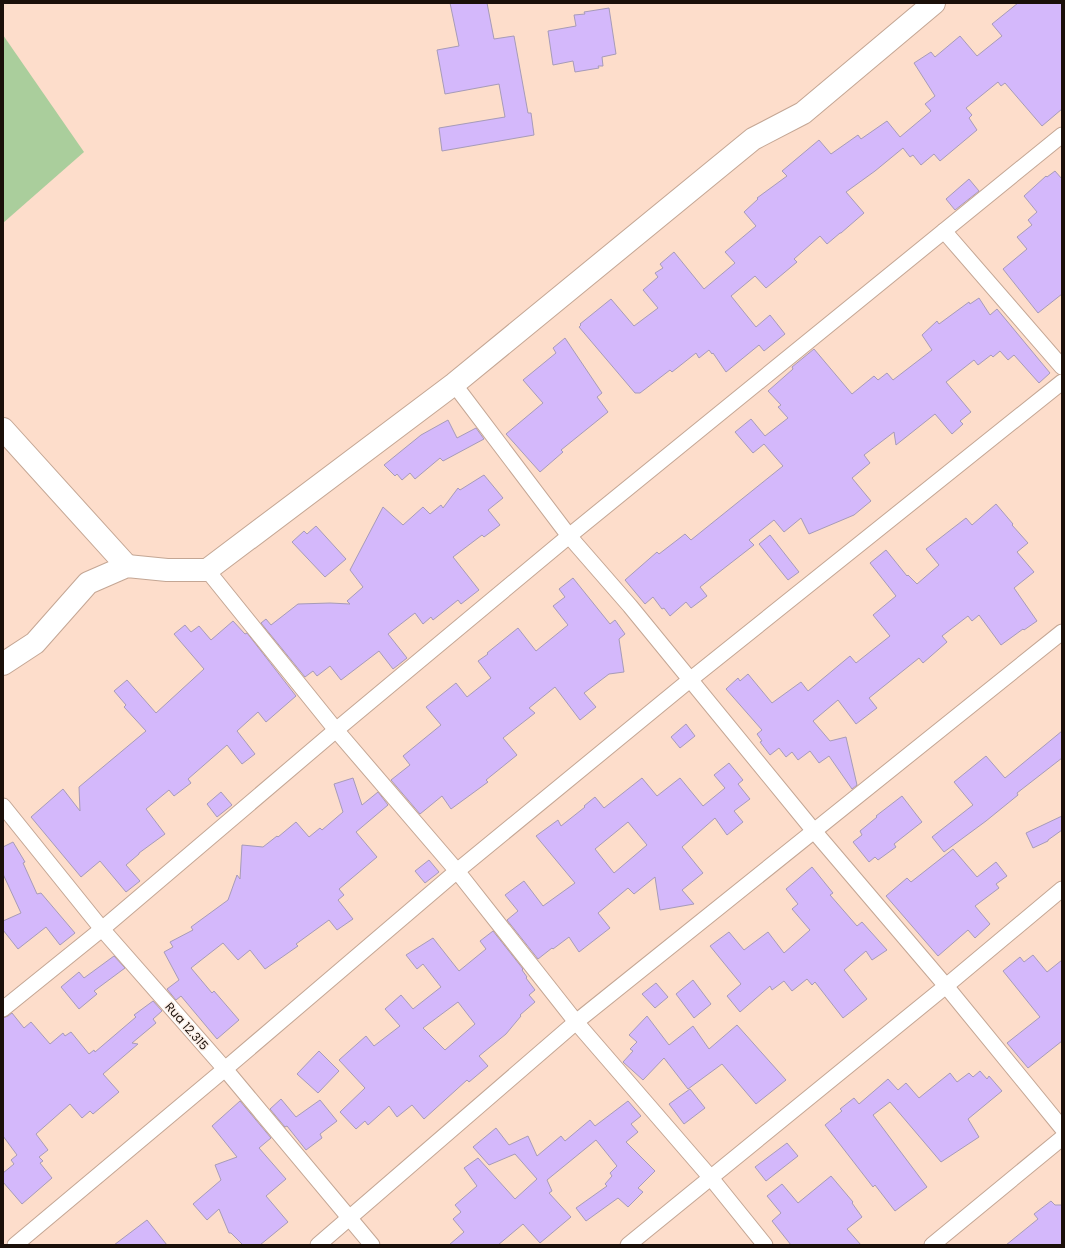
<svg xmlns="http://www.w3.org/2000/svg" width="1065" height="1248" viewBox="0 0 1065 1248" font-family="Poppins,sans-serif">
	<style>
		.green { fill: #aace9c }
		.building { fill: #d4b8fb; stroke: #a79bb8; fill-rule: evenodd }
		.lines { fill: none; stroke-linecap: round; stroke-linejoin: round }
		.street-casing { stroke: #c4a694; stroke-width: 17 }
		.secondary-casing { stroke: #c4a694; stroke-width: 24 }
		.street { stroke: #fff; stroke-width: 15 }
		.secondary { stroke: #fff; stroke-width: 22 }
		.labels { text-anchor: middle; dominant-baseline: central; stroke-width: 3; stroke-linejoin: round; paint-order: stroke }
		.street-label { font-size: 12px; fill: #1a0f09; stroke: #fcefe7 }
	</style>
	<rect width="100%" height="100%" fill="#fdddcb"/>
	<polygon class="green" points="3,35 84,152 3,223"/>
	<g class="building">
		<polygon points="450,3 487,3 494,39 514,36 528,113 531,113 534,135 442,151 439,128 505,117 499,84 445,94 437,50 459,46"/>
		<polygon points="1018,3 1062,3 1062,109 1042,126 1005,83 1001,86 998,82 966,108 972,115 969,118 977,130 940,161 934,154 921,165 913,155 910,157 903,148 875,171 846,192 864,213 841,233 840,233 827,244 820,236 794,259 797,262 766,288 755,276 731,296 756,327 770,315 785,334 764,351 759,345 726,372 713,353 712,354 709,350 699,358 696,353 672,372 670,370 640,393 635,393 579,327 581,325 580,324 611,299 634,326 658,308 643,290 658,277 655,273 663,268 660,264 674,252 704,289 735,263 725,252 756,226 744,212 758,199 757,198 787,176 782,171 819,140 831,154 858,135 861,139 887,121 900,137 931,111 925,104 935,96 914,63 931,52 935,57 960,36 977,56 1002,36 992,24"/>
		<polygon points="609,8 616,54 602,57 603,66 598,66 599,68 575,72 573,61 553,65 548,31 576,26 574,15 585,14 584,12"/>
		<polygon points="1055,171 1062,179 1062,294 1038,313 1003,269 1027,249 1017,237 1032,225 1028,220 1037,212 1024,196 1046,176 1047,177"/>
		<polygon points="969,179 979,191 955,210 946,199"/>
		<polygon points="979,298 990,315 997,309 1050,373 1039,383 1014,355 1008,360 1000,351 993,357 991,355 978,365 974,360 946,382 971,412 960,421 963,424 952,434 935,414 896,445 894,432 864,455 870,463 852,478 871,501 854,515 809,534 801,518 784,532 774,520 749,540 754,545 700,587 707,596 691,608 686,602 670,616 664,608 662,609 653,597 645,604 625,580 657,552 659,554 685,534 691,540 783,466 764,444 753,453 735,432 751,419 765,436 788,418 778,407 781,405 768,391 793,369 792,367 814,349 852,394 874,376 878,380 887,373 893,380 932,350 922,335 937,321 939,324 969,302 970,304"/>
		<polygon points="565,338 602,393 597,397 608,412 561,450 563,452 540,472 506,434 543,403 523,380 556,353 553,348"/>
		<polygon points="448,420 457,438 476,428 484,439 443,461 440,458 415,479 410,473 402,480 397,474 395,476 384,465 421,435"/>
		<polygon points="484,475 503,498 488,510 500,525 484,537 482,535 453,557 479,590 461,604 458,600 433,620 431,617 423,624 415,613 388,634 407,658 393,669 379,651 341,680 330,666 317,676 313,671 305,677 261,623 266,619 271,625 298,604 330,603 350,604 347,601 363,587 350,570 383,507 403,525 423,507 430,514 441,505 443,508 458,488 460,490"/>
		<polygon points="996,504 1013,524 1012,525 1028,543 1017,552 1034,572 1014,588 1037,621 1024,630 1023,629 1001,645 979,615 972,621 968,616 942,636 947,642 923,663 919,658 869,698 877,708 856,724 838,700 813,721 830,741 846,737 857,785 852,789 829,756 819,763 810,751 798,760 792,752 786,757 779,748 770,755 760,742 762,741 757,734 762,730 726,689 738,678 740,681 748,674 772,703 801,682 808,691 850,656 856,663 890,636 873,615 896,596 870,563 886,550 907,576 908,575 917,584 939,565 926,549 966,518 972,525"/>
		<polygon points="316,526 346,559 325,577 292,542 304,531 307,534"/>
		<polygon points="770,535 799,572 788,580 759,544"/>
		<polygon points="573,578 610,624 615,620 625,634 619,639 624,672 609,674 584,693 596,707 580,720 555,687 529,708 535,713 503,738 517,755 486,780 488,782 451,809 442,796 420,814 391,780 410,765 403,756 441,725 426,707 456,683 467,697 491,678 478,661 488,654 487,653 518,628 536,651 568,625 553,606 565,597 559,589"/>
		<polygon points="233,621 245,634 247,633 296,696 266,722 258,712 237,731 255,754 242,764 227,745 188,779 191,783 174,796 169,790 146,809 165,834 139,853 139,854 126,865 140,881 126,892 100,861 81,877 31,817 63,789 80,811 79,787 146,731 124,707 126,705 114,691 127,680 156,713 204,669 174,634 185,625 191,632 199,626 211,640"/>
		<polygon points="686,724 695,736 680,748 671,737"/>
		<polygon points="1062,731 1062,758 1017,793 1018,795 986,821 944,852 932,837 973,805 954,782 986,756 1005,778"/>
		<path d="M 729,763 L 743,780 L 738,784 L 750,799 L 734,811 L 743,822 L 727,835 L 715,818 L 682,847 L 703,873 L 682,890 L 694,904 L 660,910 L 655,877 L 634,894 L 628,888 L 598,913 L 610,928 L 579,952 L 569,937 L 553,949 L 552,948 L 538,959 L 507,920 L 518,911 L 505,895 L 524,881 L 543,906 L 575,883 L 536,836 L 558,820 L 561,826 L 585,807 L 584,806 L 595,797 L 604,808 L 642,778 L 657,796 L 680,778 L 703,806 L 725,788 L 714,775 ZM 628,822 L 647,845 L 614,873 L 595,849 Z"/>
		<polygon points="353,778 362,805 378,792 388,805 356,832 377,857 339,889 344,895 338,900 353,919 337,930 329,920 296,944 298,946 265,969 250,950 238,960 223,943 191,968 212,993 214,991 239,1020 217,1039 181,996 176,1000 167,989 179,980 164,952 173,947 170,942 193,930 191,927 228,900 237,875 240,879 242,845 263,847 277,836 278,837 296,822 309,837 320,828 322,830 343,812 334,784"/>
		<polygon points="221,792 232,805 217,817 207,804"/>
		<polygon points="902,796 922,822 894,844 896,847 878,860 875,857 869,862 853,842 862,835 860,831 877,817 876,816"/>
		<polygon points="1062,816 1062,830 1048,840 1048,841 1033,848 1026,833"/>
		<polygon points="13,842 25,862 23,863 37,894 41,893 75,933 60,945 46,927 18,949 3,930 3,921 21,913 3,874 3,847"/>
		<polygon points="953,849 977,877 996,862 1007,876 996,884 999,888 975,906 990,924 975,938 968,930 938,956 886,896 907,878 911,882"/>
		<polygon points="429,860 439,872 425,883 415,871"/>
		<polygon points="812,867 833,893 830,895 857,926 862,922 887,950 872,960 866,951 844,970 867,999 843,1018 815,982 812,985 807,979 792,991 784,981 772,990 770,986 740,1012 727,996 741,984 710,946 729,932 744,950 768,932 784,953 810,930 792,909 798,904 786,889"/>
		<path d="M 493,931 L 523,969 L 522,970 L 527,977 L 526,978 L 535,990 L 529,995 L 535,1002 L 520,1015 L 521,1016 L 506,1034 L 479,1056 L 488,1066 L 469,1082 L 467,1080 L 424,1119 L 412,1105 L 397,1117 L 389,1106 L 368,1125 L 365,1121 L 356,1129 L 340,1112 L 365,1088 L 339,1060 L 366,1036 L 374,1046 L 400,1026 L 385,1009 L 401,995 L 413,1009 L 441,987 L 423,964 L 417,969 L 406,955 L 433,938 L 459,971 L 486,949 L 480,941 ZM 458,1002 L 475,1024 L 445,1050 L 423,1028 Z"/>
		<polygon points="1033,955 1047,972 1062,960 1062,1041 1028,1068 1007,1043 1040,1017 1003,971 1020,957 1024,962"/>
		<polygon points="114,956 125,968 94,991 97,994 79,1009 61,987 79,972 84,978"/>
		<polygon points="693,980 711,1004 694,1018 676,994"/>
		<polygon points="656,983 668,997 655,1008 642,994"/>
		<polygon points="153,1001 162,1011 153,1019 156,1023 132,1043 138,1044 103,1074 119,1092 93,1114 90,1111 82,1118 70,1104 36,1134 48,1150 39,1157 43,1161 40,1163 52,1178 22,1204 3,1182 3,1173 14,1164 11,1160 17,1155 3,1136 3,1018 8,1016 12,1013 24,1028 31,1022 50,1044 63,1033 65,1036 71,1032 89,1054 94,1050 95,1052 136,1017 134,1015"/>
		<polygon points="647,1016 669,1045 693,1026 709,1049 737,1025 786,1080 756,1104 722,1064 688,1089 664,1058 643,1080 623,1062 633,1051 630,1049 637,1042 629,1035"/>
		<polygon points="319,1051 339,1071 318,1093 297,1074"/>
		<polygon points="980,1071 987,1079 989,1076 1002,1091 968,1119 979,1137 941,1162 890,1102 873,1115 927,1187 895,1211 875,1185 873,1187 825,1125 842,1111 840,1109 854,1098 859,1104 888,1079 898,1090 906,1083 919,1098 950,1073 957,1082 969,1073 973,1077"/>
		<polygon points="690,1089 705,1108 684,1124 669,1104"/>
		<polygon points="281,1099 296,1117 320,1100 337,1121 320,1134 322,1138 306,1150 287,1126 285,1127 270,1109"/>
		<polygon points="240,1101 271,1138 259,1148 286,1179 266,1196 288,1222 260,1245 243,1245 231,1233 229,1233 219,1209 207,1220 193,1204 221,1180 215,1165 237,1157 212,1126"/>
		<polygon points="628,1101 641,1116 631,1124 638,1132 626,1142 655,1171 638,1188 643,1192 628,1207 618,1198 586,1221 576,1208 607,1186 605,1184 612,1176 610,1173 617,1166 596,1140 547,1180 552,1191 549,1193 571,1217 540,1243 523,1224 498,1245 449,1245 464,1232 453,1219 461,1212 455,1205 477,1186 464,1168 478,1158 515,1199 537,1179 515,1154 489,1165 473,1147 496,1128 509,1145 528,1136 537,1156 561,1136 565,1141 590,1120 595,1126"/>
		<polygon points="787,1143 798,1156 766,1181 755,1167"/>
		<polygon points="831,1176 853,1202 852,1203 862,1217 847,1229 861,1245 791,1245 772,1221 781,1213 767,1196 782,1184 798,1203"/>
		<polygon points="1051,1201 1055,1205 1062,1205 1062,1245 1006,1245 1038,1219 1034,1214"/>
		<polygon points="147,1220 167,1245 114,1245"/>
	</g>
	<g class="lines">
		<defs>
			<g id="street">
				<polyline points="944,231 1062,367"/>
				<polyline points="454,384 569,536 630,606 814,831 946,986 1062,1128"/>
				<polyline points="207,570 336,730 457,871 576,1022 711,1178 765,1245"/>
				<polyline points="3,806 102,929 225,1069 372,1245"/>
				<polyline points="3,1009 102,929 336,730 569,536 1062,135"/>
				<polyline points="15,1245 225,1069 457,871 691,679 1062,382"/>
				<polyline points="318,1245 576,1022 1062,632"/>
				<polyline points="628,1245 946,986 1062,889"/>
				<polyline points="932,1245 1062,1138"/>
			</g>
			<g id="secondary">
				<polyline points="3,429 127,566"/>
				<polyline points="3,664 35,643 88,583 127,566 167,570 207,570 454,384 753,139 803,113 934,3"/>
			</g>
		</defs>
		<use href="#street" class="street-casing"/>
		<use href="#secondary" class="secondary-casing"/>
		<use href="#street" class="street"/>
		<use href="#secondary" class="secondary"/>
	</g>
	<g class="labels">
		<g class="street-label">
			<text transform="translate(187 1026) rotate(49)">Rua 12.315</text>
		</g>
	</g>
	<rect width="1065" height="1248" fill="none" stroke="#1a0f09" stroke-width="8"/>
</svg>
